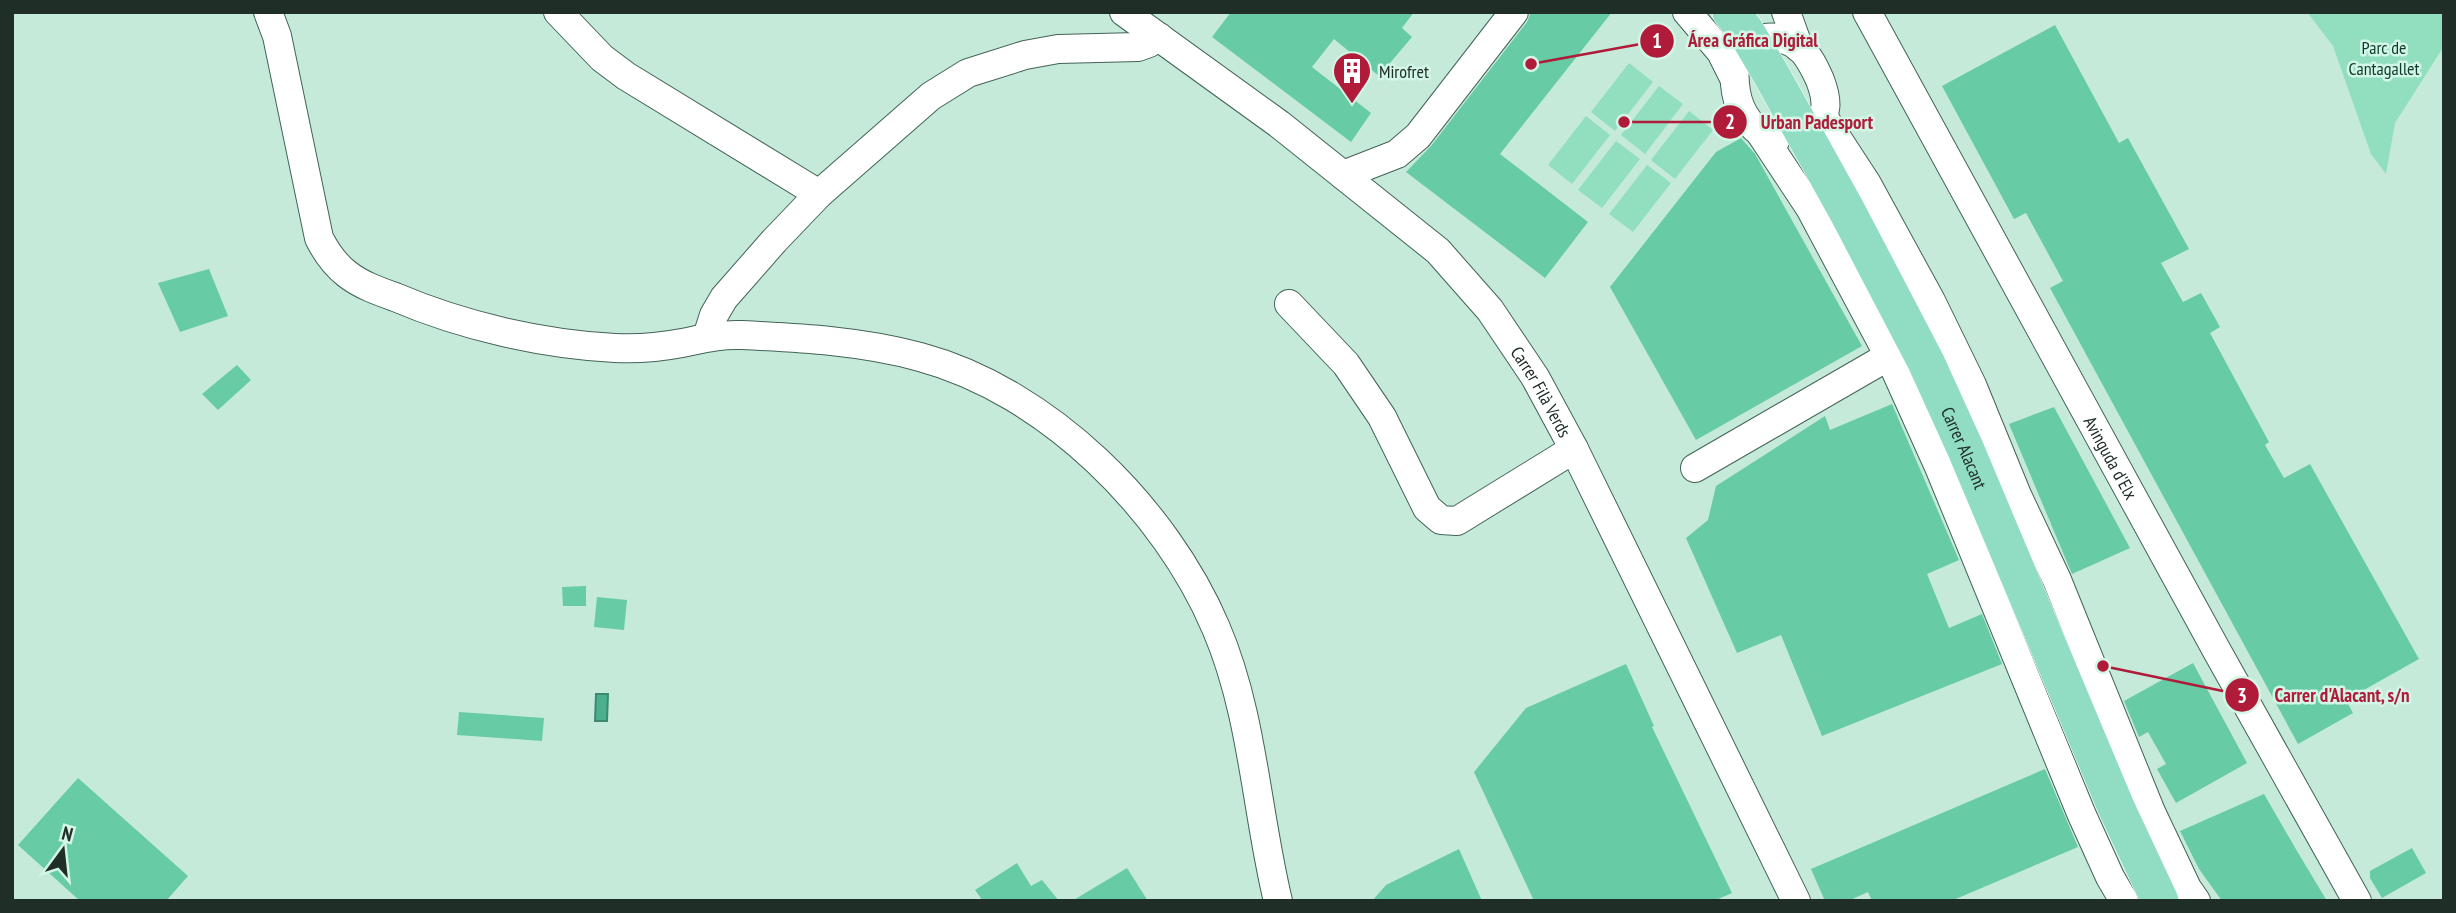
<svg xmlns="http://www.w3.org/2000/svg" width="2456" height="913" viewBox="0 0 2456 913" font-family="'PT Sans Narrow',sans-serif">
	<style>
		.green { fill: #92dfc0 }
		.water { fill: #4bb08d; stroke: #3e896f; stroke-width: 2 }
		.building { fill: #67cba6 }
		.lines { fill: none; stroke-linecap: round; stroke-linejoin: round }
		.minor-casing { stroke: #426355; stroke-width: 30 }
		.major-casing { stroke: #fff; stroke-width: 38 }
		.minor { stroke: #fff; stroke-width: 28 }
		.major { stroke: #91ddc3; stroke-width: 37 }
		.labels { text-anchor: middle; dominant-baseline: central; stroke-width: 5; stroke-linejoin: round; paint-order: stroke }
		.park-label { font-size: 18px; fill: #0e3b2c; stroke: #d3f7e7 }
		.poi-label { font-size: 18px; fill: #202e28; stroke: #d3f7e7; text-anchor: start }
		.street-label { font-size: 18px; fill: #202e28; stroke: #d3f7e7 }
		.leader { fill: none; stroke: #af1b39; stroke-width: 2.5 }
		.callout-dot { fill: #af1b39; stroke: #d3f7e7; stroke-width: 2.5 }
		.mark-label { font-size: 21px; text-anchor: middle; font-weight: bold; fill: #fff }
		.callout-label { font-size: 19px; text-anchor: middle; font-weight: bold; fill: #af1b39; stroke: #d3f7e7; stroke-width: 5; stroke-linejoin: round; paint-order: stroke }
	</style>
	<rect width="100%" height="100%" fill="#c6eada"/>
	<g class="green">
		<polygon points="2307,12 2444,12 2444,46 2395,123 2386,174 2371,154 2333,46"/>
		<polygon points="1629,63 1653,82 1615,131 1591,112"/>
		<polygon points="1659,86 1683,104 1645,154 1621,135"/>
		<polygon points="1689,111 1713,130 1675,179 1651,160"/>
		<polygon points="1586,116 1610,135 1572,184 1548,165"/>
		<polygon points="1616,141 1640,159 1602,208 1578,190"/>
		<polygon points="1647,165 1671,183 1633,232 1609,214"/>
	</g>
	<polygon class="water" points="596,694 608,694 607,721 595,721"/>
	<g class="building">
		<polygon points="1231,12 1414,12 1402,28 1412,37 1379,76 1334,39 1312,67 1371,113 1351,142 1212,37"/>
		<polygon points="1531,12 1612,12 1500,154 1588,222 1545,278 1406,172 1431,146 1527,22"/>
		<polygon points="2055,25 2119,143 2128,138 2189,249 2161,263 2183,302 2201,293 2220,327 2210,333 2269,442 2265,445 2284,478 2310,464 2419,659 2346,700 2353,713 2298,744 2050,288 2063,281 2026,213 2014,219 1942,86"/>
		<polygon points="1741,138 1755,154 1862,346 1696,440 1610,287 1716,152"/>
		<polygon points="209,269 228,316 180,332 158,283"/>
		<polygon points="237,365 251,380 218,410 202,394"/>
		<polygon points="1892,404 1959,560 1927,574 1949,628 1982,614 2002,664 1822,736 1781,635 1737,653 1686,538 1708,520 1716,486 1825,416 1830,430"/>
		<polygon points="2054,407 2130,548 2072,574 2009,424"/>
		<polygon points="586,586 586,606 563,606 562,587"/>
		<polygon points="597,597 627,600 624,630 594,627"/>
		<polygon points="2193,663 2247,763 2176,803 2157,769 2166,764 2148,732 2139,737 2124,701"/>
		<polygon points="1626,664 1654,726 1652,727 1732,893 1714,901 1534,901 1474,772 1526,708"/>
		<polygon points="459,712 544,718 542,741 457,735"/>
		<polygon points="2045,769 2078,847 1951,901 1872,901 1868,892 1848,901 1825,901 1811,869"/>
		<polygon points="78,778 188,876 166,901 80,901 18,845"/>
		<polygon points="2264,794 2297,851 2327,901 2222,901 2199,869 2180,831"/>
		<polygon points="2412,848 2426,873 2382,898 2370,878 2370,871"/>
		<polygon points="1459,849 1482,901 1372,901 1386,885"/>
		<polygon points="1017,863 1031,886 1042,880 1059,901 983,901 975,890"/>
		<polygon points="1127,868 1148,901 1072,901"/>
	</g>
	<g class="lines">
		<defs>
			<g id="minor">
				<path d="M 268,12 L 277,36 L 319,238 C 326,252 334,264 347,274 C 361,285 378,291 395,297 C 463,326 541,344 615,348 C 637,349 661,347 682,343 C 702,339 720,334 741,335 C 801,338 862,341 920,357 C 1047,391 1165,508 1216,628 C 1253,714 1256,810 1278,901"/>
				<polyline points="558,12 602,58 626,76 819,194"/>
				<path id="s1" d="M 1124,12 L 1279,124 L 1438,251 L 1490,310 L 1535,377 L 1574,449 L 1796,901"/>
				<polyline points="1687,12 1721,52 1734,78"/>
				<polyline points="1786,12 1799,48"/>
				<path id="s2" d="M 1867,12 L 2217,651 L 2357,901"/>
				<polyline points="1824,118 1867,184 1931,301 1972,385 2017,495 2057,580 2151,812 2187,888 2196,901"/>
				<polyline points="1761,134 1810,208 1889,356 1939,467 2081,813 2110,877 2124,901"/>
				<path d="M 1775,141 C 1754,132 1740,115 1736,92 C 1732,67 1735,43 1764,38 C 1777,36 1790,40 1800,48 C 1809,56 1815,69 1820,80 C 1828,101 1828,113 1815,131"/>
				<polyline points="1343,175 1397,154 1418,136 1514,12"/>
				<polyline points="1289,304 1346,364 1382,417 1427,508 1441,520 1457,521 1574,449"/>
				<polyline points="707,337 714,315 724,298 774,241 819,194 931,96 968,73 1025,55 1058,49 1138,47 1149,43 1159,37"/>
				<polyline points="1695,468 1889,356"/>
			</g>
			<g id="major">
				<path id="s3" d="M 1731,12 L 1745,30 L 1772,76 L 1847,211 L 1926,362 L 1966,450 L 2116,807 L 2160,901"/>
			</g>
		</defs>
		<use href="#minor" class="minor-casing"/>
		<use href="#major" class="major-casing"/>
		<use href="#minor" class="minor"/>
		<use href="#major" class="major"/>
	</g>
	<defs>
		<symbol id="building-pin" viewBox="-11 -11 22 30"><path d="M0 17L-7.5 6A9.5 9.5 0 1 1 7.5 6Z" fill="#af1b39" stroke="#d3f7e7"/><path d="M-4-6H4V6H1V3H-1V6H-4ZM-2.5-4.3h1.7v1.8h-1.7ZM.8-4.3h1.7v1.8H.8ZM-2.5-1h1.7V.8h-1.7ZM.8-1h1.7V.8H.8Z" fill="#fff"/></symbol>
	</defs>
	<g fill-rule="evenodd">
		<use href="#building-pin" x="1330" y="49" width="44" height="60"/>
	</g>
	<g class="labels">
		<g class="park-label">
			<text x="2384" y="47">Parc de<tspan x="2384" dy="21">Cantagallet</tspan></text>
		</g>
		<g class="poi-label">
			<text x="1379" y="71">Mirofret</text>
		</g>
		<g class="street-label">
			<text stroke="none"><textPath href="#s1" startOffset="570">Carrer Filà Verds</textPath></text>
			<text stroke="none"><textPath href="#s3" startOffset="495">Carrer Alacant</textPath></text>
			<text stroke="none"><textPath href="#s2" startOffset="508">Avinguda d'Elx</textPath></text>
		</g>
	</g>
	<path class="leader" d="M1531 64L1657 41M1624 122L1730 122M2103 666L2242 695"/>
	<g class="callout-dot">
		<circle cx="1531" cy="64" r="7"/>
		<circle cx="1624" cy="122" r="7"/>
		<circle cx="2103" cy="666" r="7"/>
		<circle cx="1657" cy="41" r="18"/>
		<circle cx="1730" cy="122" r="18"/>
		<circle cx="2242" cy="695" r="18"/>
	</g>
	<g class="mark-label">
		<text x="1657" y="48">1</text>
		<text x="1730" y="129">2</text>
		<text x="2242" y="703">3</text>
	</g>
	<g class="callout-label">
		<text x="1753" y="47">Área Gráfica Digital</text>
		<text x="1817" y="129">Urban Padesport</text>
		<text x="2342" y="702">Carrer d'Alacant, s/n</text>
	</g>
	<rect width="2456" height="913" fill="none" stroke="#202e28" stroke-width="28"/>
	<g transform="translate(63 850) rotate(15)" stroke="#d3f7e7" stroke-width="5" paint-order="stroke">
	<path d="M0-5L12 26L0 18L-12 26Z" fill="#202e28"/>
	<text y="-10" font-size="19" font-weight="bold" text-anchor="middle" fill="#202e28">N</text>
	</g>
</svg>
